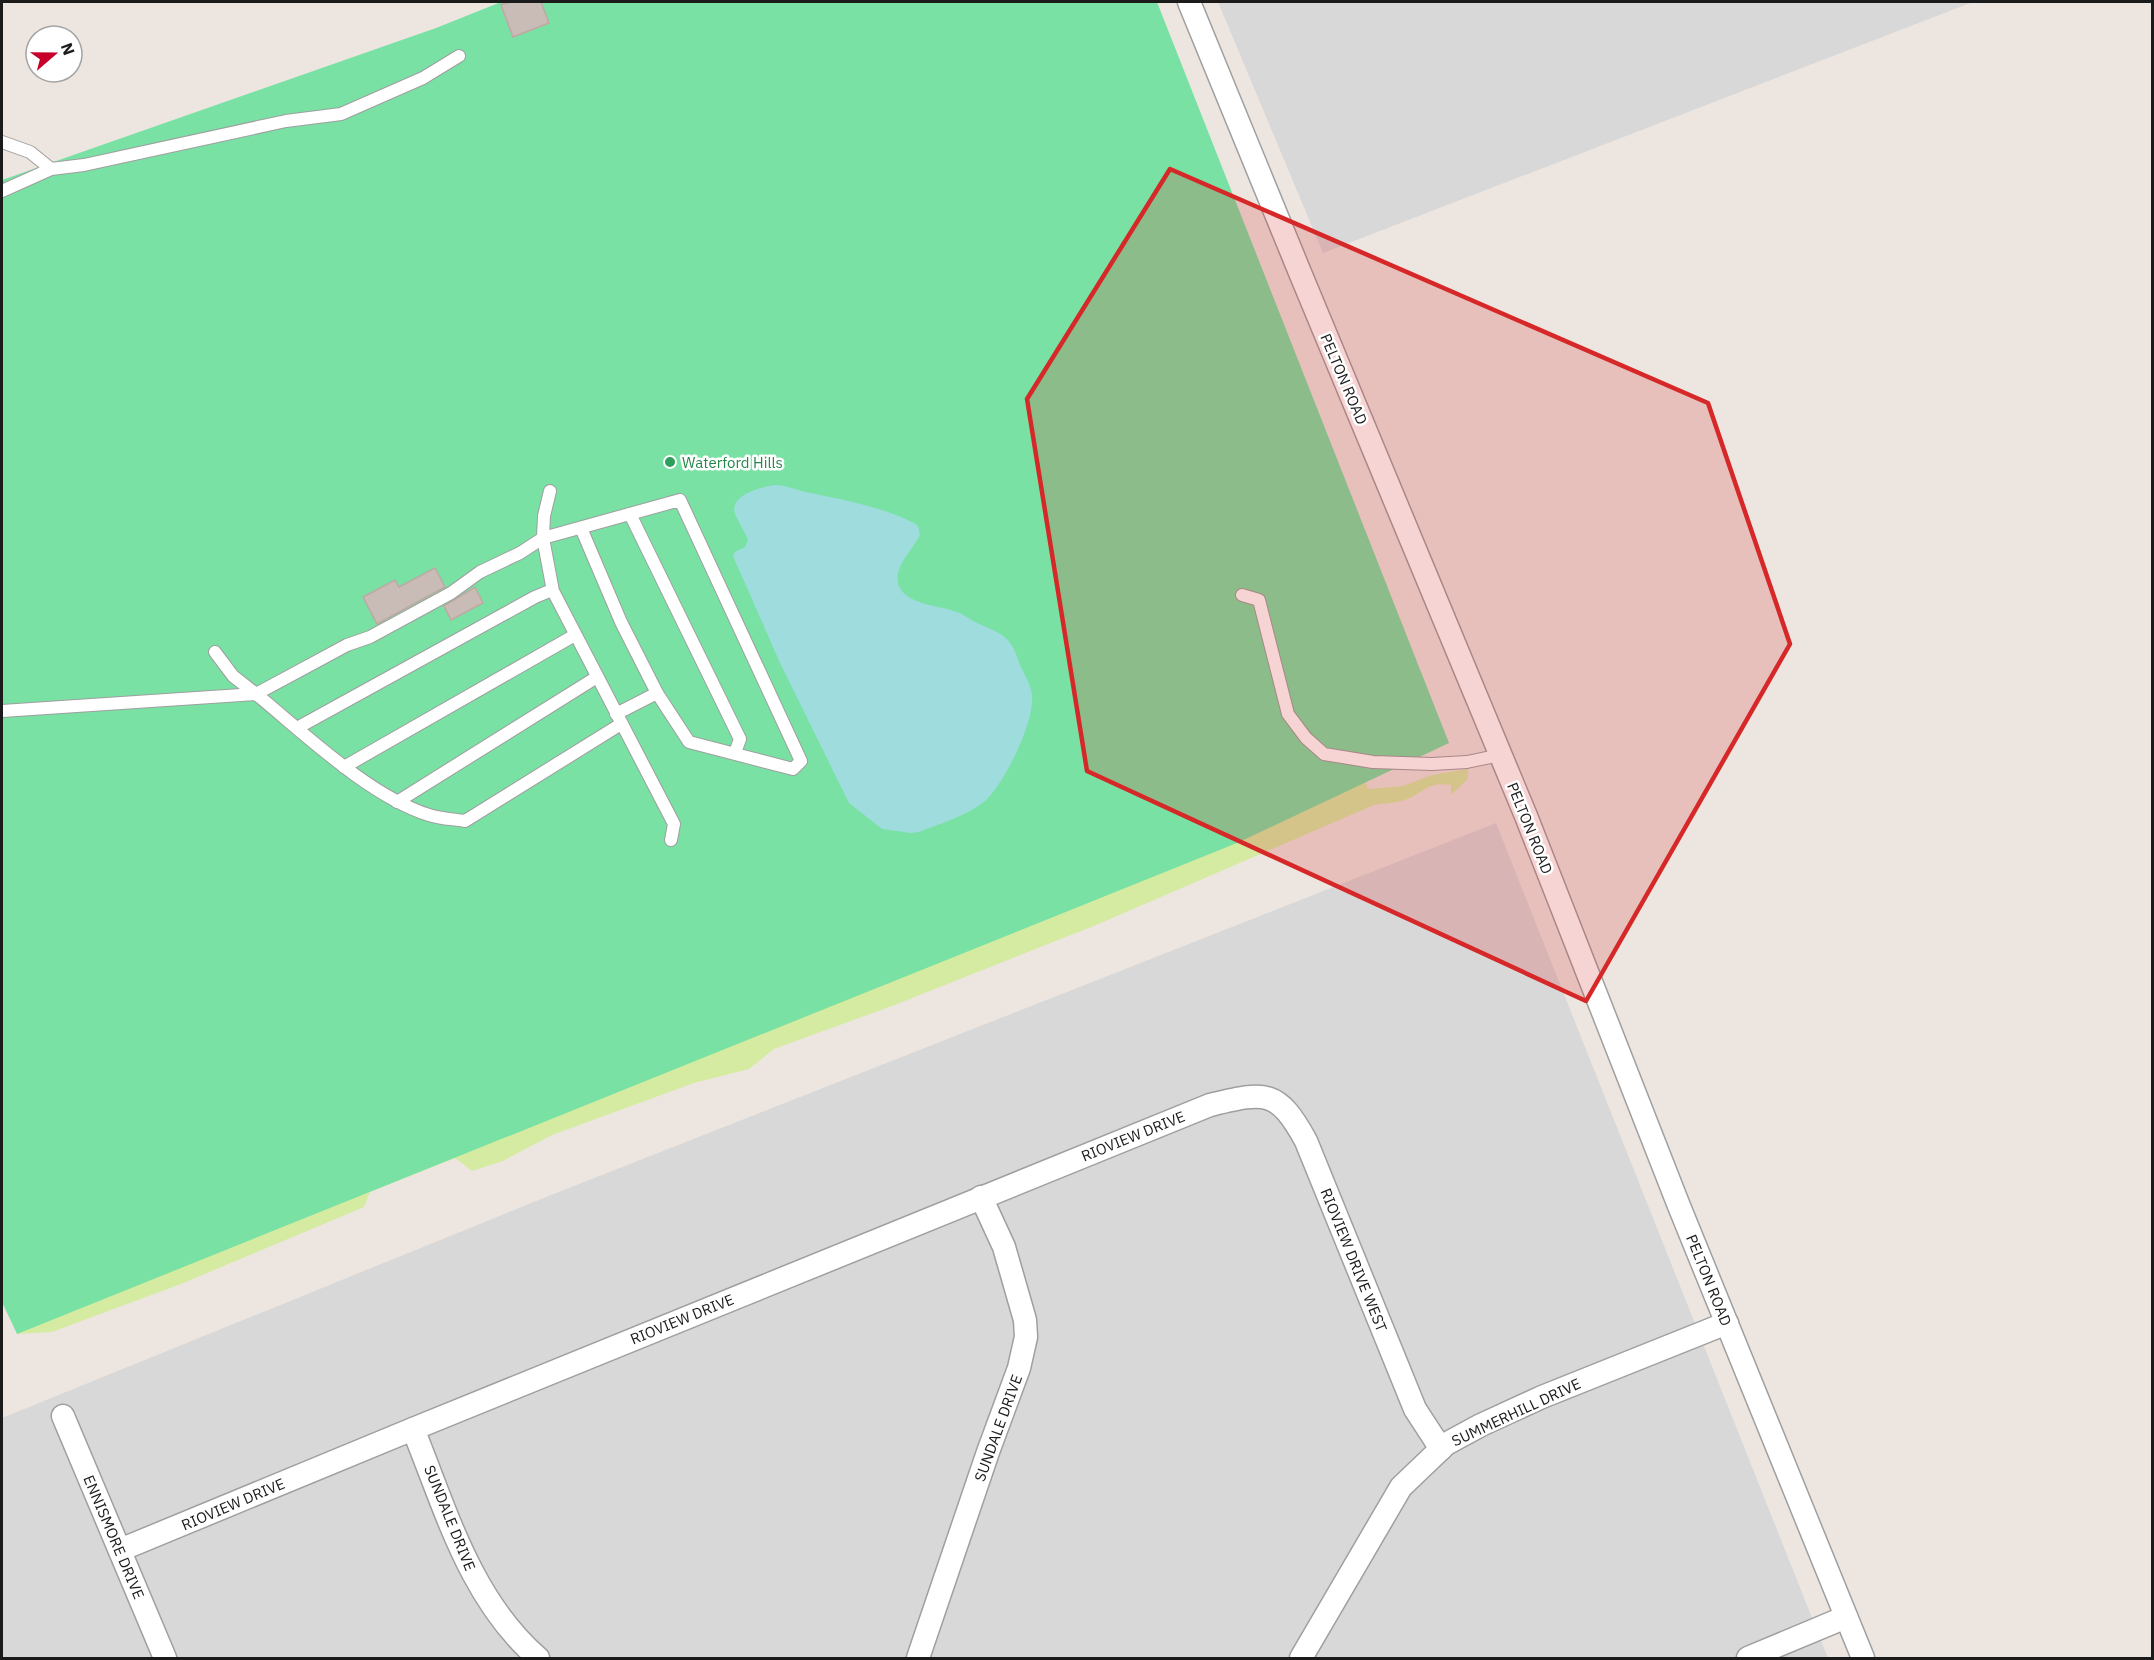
<svg xmlns="http://www.w3.org/2000/svg" width="2154" height="1660" viewBox="0 0 2154 1660" font-family="'IBM Plex Sans',sans-serif">
	<style>
		.residential { fill: #d9d8d8 }
		.grass { fill: #d5eba2 }
		.pitch { fill: #79e1a3 }
		.water { fill: #9edcdd }
		.building { fill: #c9bbb6; stroke: #bfa9a2; stroke-width: 1.5 }
		.lines { fill: none; stroke-linecap: round; stroke-linejoin: round }
		.lane-casing { stroke: #9f9f9f; stroke-width: 14 }
		.street-casing { stroke: #9f9f9f; stroke-width: 25 }
		.lane { stroke: #fff; stroke-width: 12 }
		.street { stroke: #fff; stroke-width: 22 }
		.marked { fill: #d62828; fill-opacity: 0.2; stroke: #d62828; stroke-width: 4.5; stroke-linejoin: round }
		.leisure-dot { fill: #2e9e5b; stroke: #fff; stroke-width: 2 }
		.labels { text-anchor: middle; dominant-baseline: central; stroke-width: 5; stroke-linejoin: round; paint-order: stroke }
		.street-label { font-size: 15px; fill: #1b1b1b; stroke: #fff }
		.leisure-label { font-size: 15px; fill: #27864d; stroke: #fff; text-anchor: start }
	</style>
	<rect width="100%" height="100%" fill="#ede6e0"/>
	<g class="residential">
		<polygon points="1218,2 1973,2 1323,253"/>
		<polygon points="1496,823 1828,1658 2,1658 2,1418 546,1197"/>
	</g>
	<path class="grass" d="M 2,721 L 1363,775 L 1368,789 L 1403,786 L 1432,775 L 1468,769 L 1468,779 L 1451,795 L 1451,785 C 1431,782 1428,788 1412,797 C 1400,803 1387,803 1374,805 L 1096,925 L 892,1006 L 774,1049 L 749,1069 L 694,1083 L 552,1135 L 503,1161 L 472,1171 L 455,1158 L 370,1192 L 364,1207 L 181,1284 L 52,1332 L 17,1334 L 2,1272 Z"/>
	<polygon class="pitch" points="501,2 1157,2 1449,743 1237,843 17,1334 2,1302 2,180 436,28"/>
	<path class="water" d="M 775,485 C 786,485 796,490 806,492 C 843,500 880,506 914,523 L 918,526 L 920,535 C 913,550 890,570 900,588 C 909,605 942,606 957,612 C 963,614 968,618 973,621 C 983,626 993,629 1002,635 C 1013,643 1016,653 1020,665 C 1024,674 1031,685 1032,695 C 1035,721 1005,783 985,801 C 967,816 941,823 919,832 L 911,833 L 882,829 L 849,803 L 780,663 L 733,556 L 735,552 L 745,547 L 748,540 C 745,532 739,523 735,514 C 729,494 762,487 775,485 Z"/>
	<g class="building">
		<polygon points="510,2 541,2 549,23 513,37 501,5"/>
		<polygon points="435,568 445,587 377,624 363,597 395,580 399,587"/>
		<polygon points="475,587 483,603 451,620 444,606"/>
	</g>
	<g class="lines">
		<defs>
			<g id="lane">
				<polyline points="2,142 30,152 51,169"/>
				<polyline points="2,191 51,169 84,165 286,121 341,114 423,78 459,56"/>
				<polyline points="550,491 544,516 543,538 553,591 674,824 671,840"/>
				<polyline points="630,514 740,739 735,753"/>
				<polyline points="1242,595 1259,600 1288,714 1306,738 1324,754 1373,762 1432,764 1467,762 1500,755"/>
				<polyline points="215,652 233,676 256,694 347,645 370,637 451,593 480,572 520,553 543,538 680,500 801,761 793,769 689,742 657,693 621,622 581,528"/>
				<path d="M 2,711 L 256,694 C 305,734 369,796 429,815 C 441,819 454,819 465,821 L 621,724"/>
				<polyline points="616,714 657,693"/>
				<polyline points="297,728 535,597 552,590"/>
				<polyline points="344,767 575,635"/>
				<polyline points="397,802 597,677"/>
			</g>
			<g id="street">
				<polyline points="1189,2 1301,275 1526,816 1679,1206 1863,1658"/>
				<polyline points="63,1416 165,1658"/>
				<path d="M 413,1429 C 446,1510 470,1599 538,1658"/>
				<path d="M 120,1550 L 413,1429 L 1210,1105 C 1265,1092 1277,1088 1306,1141 L 1415,1409 L 1441,1449"/>
				<polyline points="918,1658 988,1452 1019,1368 1026,1337 1025,1320 1004,1247 981,1197"/>
				<polyline points="1301,1658 1401,1487 1446,1444 1481,1425 1542,1397 1727,1323"/>
				<polyline points="1748,1658 1846,1617"/>
			</g>
		</defs>
		<use href="#lane" class="lane-casing"/>
		<use href="#street" class="street-casing"/>
		<use href="#lane" class="lane"/>
		<use href="#street" class="street"/>
	</g>
	<path class="marked" d="M 1170,169 L 1708,403 L 1790,644 L 1586,1001 L 1087,771 L 1027,399 Z"/>
	<circle class="leisure-dot" cx="670" cy="462" r="6"/>
	<g class="labels">
		<g class="street-label">
			<text transform="translate(1344 379) rotate(67)">PELTON ROAD</text>
			<text transform="translate(1530 828) rotate(68)">PELTON ROAD</text>
			<text transform="translate(1133 1136) rotate(-22)">RIOVIEW DRIVE</text>
			<text transform="translate(1354 1260) rotate(68)">RIOVIEW DRIVE WEST</text>
			<text transform="translate(1709 1280) rotate(68)">PELTON ROAD</text>
			<text transform="translate(682 1319) rotate(-22)">RIOVIEW DRIVE</text>
			<text transform="translate(1516 1412) rotate(-25)">SUMMERHILL DRIVE</text>
			<text transform="translate(998 1428) rotate(-70)">SUNDALE DRIVE</text>
			<text transform="translate(233 1504) rotate(-23)">RIOVIEW DRIVE</text>
			<text transform="translate(450 1518) rotate(68)">SUNDALE DRIVE</text>
			<text transform="translate(114 1537) rotate(67)">ENNISMORE DRIVE</text>
		</g>
		<g class="leisure-label">
			<text x="682" y="462">Waterford Hills</text>
		</g>
	</g>
	<rect width="2154" height="1660" fill="none" stroke="#1b1b1b" stroke-width="6"/>
	<g transform="translate(54 54) rotate(70)"><circle r="28" fill="#ffffff" stroke="#a4a4a4" stroke-width="1.5"/>
	<path d="M0-4.5L10 22L0 15L-10 22Z" fill="#c6002a"/>
	<text y="-9" font-size="16" font-weight="bold" text-anchor="middle" fill="#1b1b1b">N</text>
	</g>
</svg>
